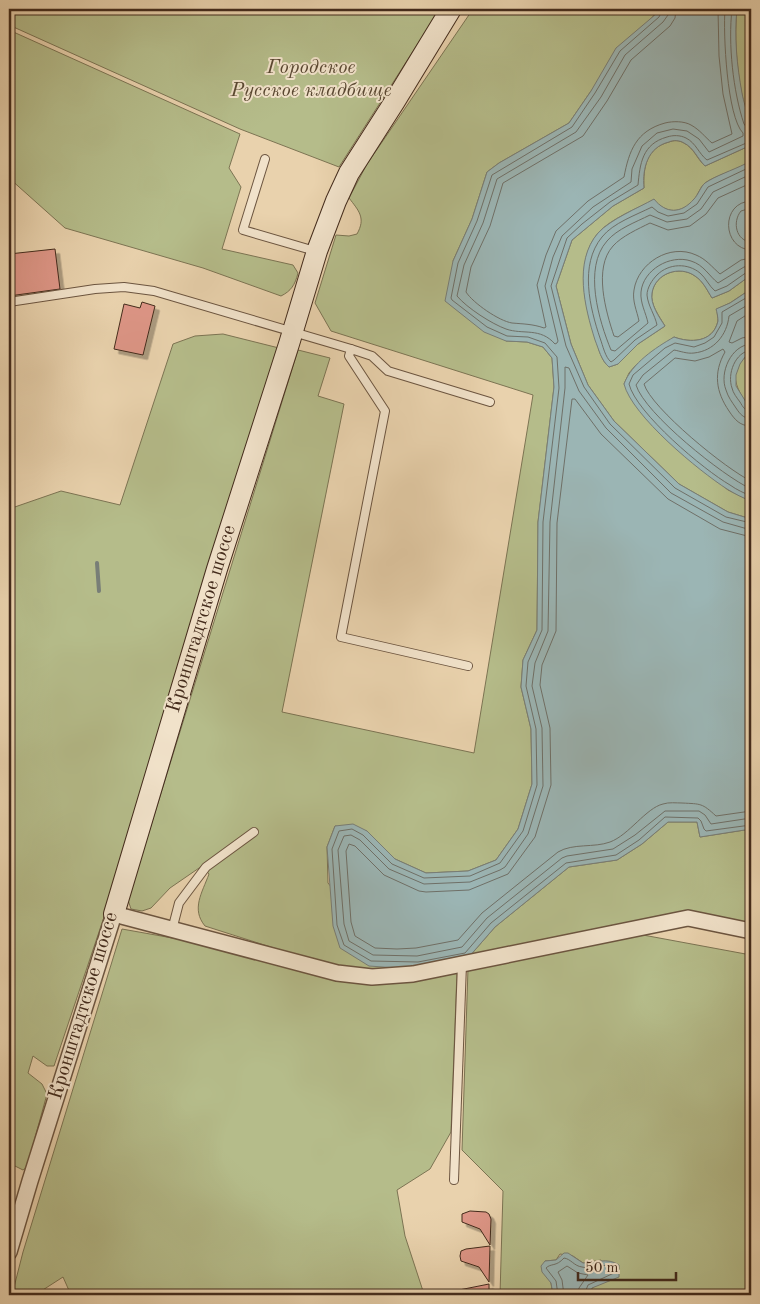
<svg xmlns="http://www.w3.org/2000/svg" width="760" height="1304" viewBox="0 0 760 1304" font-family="'Old Standard TT',serif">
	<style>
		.green { fill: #b5bc8a; stroke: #7c7453 }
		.water { fill: #9bb5b4; stroke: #787e77 }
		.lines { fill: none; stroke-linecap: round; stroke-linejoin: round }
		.shore { stroke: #6f7068; stroke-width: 1 }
		.stream { stroke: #787e77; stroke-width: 4 }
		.building { fill: #de9687; stroke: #432b1c; filter: url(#shadow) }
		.lane-casing { stroke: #6c5540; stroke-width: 10 }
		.street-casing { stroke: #6c5540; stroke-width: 18 }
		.secondary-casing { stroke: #432b1c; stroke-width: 22 }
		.lane { stroke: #f1e2ca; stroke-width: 8 }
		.street { stroke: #f1e2ca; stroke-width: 15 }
		.secondary { stroke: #f1e2ca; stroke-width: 20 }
		.labels { text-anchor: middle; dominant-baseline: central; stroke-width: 4; stroke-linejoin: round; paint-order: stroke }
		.park-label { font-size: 20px; font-style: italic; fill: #5a4832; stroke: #f1e2ca }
		.street-label { font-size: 20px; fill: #432b1c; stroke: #f1e2ca }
	</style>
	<defs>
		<filter id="shadow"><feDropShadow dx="4.5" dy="4.5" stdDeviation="0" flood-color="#0004"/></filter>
	</defs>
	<rect width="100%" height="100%" fill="#e9d2ad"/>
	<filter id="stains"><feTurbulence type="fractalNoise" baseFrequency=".004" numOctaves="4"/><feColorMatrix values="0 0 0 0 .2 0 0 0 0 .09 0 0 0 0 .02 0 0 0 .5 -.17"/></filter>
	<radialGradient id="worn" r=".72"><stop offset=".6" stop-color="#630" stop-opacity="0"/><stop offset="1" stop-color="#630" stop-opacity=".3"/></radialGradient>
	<g class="green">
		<polygon points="9,9 440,9 339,167 240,129 9,25"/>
		<path d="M 473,9 L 659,9 L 591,91 L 569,123 L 499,163 L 487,172 L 472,219 L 453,261 L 506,341 L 527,342 L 543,347 L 552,358 L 554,387 L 538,522 L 537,630 L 523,660 L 521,687 L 531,729 L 532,784 L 518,829 L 496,860 L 468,871 L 426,873 L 395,859 L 367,831 L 335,826 L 327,847 L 328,883 L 397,968 L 373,974 L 311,960 L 205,926 C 191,909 202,893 209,874 L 202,866 L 170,888 L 151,908 L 142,911 L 131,909 L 128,900 L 298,350 L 330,358 L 318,396 L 344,404 L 282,712 L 474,753 L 533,395 L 331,331 L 315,303 L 336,235 L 349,236 L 357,234 C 366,218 359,211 349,198 L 367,164 Z"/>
		<path d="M 737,9 L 751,9 L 751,130 C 739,92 733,49 737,9 Z"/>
		<path d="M 9,30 L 240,134 L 229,168 L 241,187 L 222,249 L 293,265 L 298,273 C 295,285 291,291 281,296 L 203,268 L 65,228 L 9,178 Z"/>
		<path d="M 751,139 L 751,165 L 749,164 C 739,168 713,177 705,183 C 700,187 698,195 694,200 C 681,214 666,214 654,200 C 638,208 610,219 598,233 C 574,262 585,308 596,340 C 599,350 601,360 609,367 L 618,364 L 638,344 L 665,326 C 659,316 650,304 652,293 C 655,273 680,265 695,276 C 703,281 707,290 712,298 L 729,291 L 751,275 L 751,289 L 730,303 L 717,309 C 717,312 718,318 718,321 C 713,343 690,343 674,337 L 635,366 L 629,373 L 624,384 L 668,441 L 728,490 L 751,501 L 751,519 L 728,512 L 679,484 L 614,421 L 588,385 L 571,344 L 556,286 L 572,240 L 613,206 L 644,188 C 643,168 646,148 669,142 C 674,140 679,140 684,143 C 694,148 697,159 705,166 L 749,146 Z"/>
		<polygon points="223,334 279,348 104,917 54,1066 47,1066 33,1056 28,1073 42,1084 47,1094 27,1167 23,1170 9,1163 9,509 61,491 120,505 173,344 195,336"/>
		<path d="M 751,354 L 751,410 C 738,392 723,368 751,354 Z"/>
		<polygon points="668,822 697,822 700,837 751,829 751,926 688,914 468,958 495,927 569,867 617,860 642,844"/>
		<polygon points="122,929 206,944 340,978 457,971 451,1132 430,1169 397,1190 405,1236 423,1291 423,1295 71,1295 63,1277 35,1295 12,1295 23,1252"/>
		<polygon points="643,935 751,955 751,1295 589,1295 592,1288 597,1285 601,1260 583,1263 573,1256 560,1254 556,1260 545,1261 551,1283 553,1295 500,1295 503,1191 462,1150 468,969 619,938"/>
	</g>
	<g class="water">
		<path d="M 659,9 L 737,9 C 734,36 737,66 742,93 C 745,110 755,129 749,146 L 705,166 C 697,158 694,148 684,143 C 679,140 673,140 669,142 C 648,147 642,168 644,188 L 613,206 L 572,240 L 556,286 L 571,344 L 588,385 L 614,421 L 679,484 L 728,512 L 751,519 L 751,829 L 700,837 L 697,822 L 668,822 L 642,844 L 617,860 L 569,867 L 495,927 L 468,958 L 418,967 L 397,968 L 369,966 L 340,948 L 333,926 L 327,847 L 335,826 L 353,824 L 367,831 L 395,859 L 426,873 L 468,871 L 496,860 L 518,829 L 532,784 L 531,729 L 521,687 L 523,660 L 537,630 L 538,522 L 554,387 L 552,358 L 543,347 L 527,342 L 506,341 L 484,332 L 445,301 L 453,261 L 472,219 L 487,172 L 499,163 L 569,123 L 591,91 L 616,48 L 656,14 Z"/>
		<path d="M 745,164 L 751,165 L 751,219 L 748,220 L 751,249 L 751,275 L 729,291 L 712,298 C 707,290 703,281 695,276 C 680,265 655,273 652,293 C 650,304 659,317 665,326 L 638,344 L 618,364 L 609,367 C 601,360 599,350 595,340 C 585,308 573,262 598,233 C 611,219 638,208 654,199 C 666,214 681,214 694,199 C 698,195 701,186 705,183 C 715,176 733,170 745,164 Z"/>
		<path d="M 751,289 L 751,354 L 745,357 L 740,364 L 736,375 L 736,386 L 751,410 L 751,501 C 743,498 735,494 727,489 C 699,471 632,416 624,384 C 632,363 655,348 674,337 C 690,343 713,343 718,321 C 718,318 717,312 716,309 L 730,303 Z"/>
		<path d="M 564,1253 L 568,1253 L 583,1263 C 596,1263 607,1257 619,1265 L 619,1277 L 592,1288 L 589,1295 L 553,1295 L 551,1283 L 542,1272 L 541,1266 L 545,1261 L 556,1260 Z"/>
	</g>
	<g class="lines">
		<g class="shore">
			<polyline points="663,9 659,17 620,51 595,93 572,127 492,175 477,221 458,263 451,298 452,300 487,327 507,336 528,337 545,343 557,357 559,388 543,522 542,630 528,662 526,686 536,729 537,785 523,831 500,863 470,876 424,878 392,864 363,835 352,829 339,831 332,849 337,925 344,945 371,961 418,962 465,953 491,923 566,863 616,855 639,840 665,817 698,818 701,821 704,829 706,831 751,825"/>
			<path d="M 669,9 L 668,15 L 663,22 L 625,55 L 601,97 L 576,132 L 497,179 L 483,223 L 464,265 L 457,296 C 467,308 492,324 506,329 C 523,335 540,327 555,344 L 557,343 L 558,341 L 545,286 L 553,257 L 562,236 L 593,207 L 631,182 L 632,169 L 642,146 L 657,133 L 673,129 L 687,131 L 699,139 L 709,152 L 743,136 L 743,133 C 727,117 723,33 725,9"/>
			<path d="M 676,9 L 675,18 L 670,26 L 631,60 L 607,101 L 583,136 L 503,183 L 490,226 L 471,267 L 466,292 C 473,303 499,321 512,323 C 523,324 533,324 544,328 L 546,327 L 537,285 L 546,255 L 556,231 L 588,201 L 624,177 C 629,151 636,131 665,123 C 673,121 684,121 691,125 C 700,130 705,137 712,143 L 732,134 L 723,94 L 719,56 L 718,9"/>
			<path d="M 732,9 C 728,44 733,91 744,124 L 747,128 L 751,128"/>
			<path d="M 751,141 L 707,160 C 699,154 696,143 686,138 C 680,135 673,135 667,137 C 642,144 640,164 638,185 L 610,202 L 582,224 L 567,238 L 551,286 L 566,346 L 584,387 L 610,424 L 675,488 L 726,517 L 751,523"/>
			<path d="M 751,169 L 746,169 L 708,187 L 697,204 L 684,213 L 668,216 L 658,212 L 652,207 C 636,215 613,223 602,237 C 579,265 590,308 600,338 C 603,346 605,357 611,362 L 614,360 L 635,340 L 657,325 C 655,315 648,306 647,295 C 647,288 652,280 657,275 C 669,263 688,263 700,273 C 706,278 709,286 715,291 L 727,286 L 747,272 L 751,272"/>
			<path d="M 751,175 L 747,176 L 713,192 L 701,209 L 687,219 L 667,222 L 650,215 C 636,222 617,229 607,241 C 583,268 599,321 611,350 L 615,351 L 648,323 C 646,313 640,303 641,292 C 643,270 670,254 691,261 C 704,265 709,276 718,283 L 744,267 L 751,265"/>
			<path d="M 751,183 L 718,198 L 706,214 L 690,226 L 668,230 L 650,223 C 638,229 622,236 613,246 C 593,268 606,312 614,336 L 618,337 L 639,321 C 637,311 632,301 634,290 C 638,263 670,243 696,255 C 706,259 712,267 720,274 L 741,260 L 751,258"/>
			<path d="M 751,201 C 720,202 722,249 751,250"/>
			<path d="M 751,208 L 741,211 C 732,222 736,241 751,242"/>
			<path d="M 751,295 L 722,312 L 722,323 L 714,337 L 705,343 L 694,347 L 675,343 L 665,348 L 633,375 L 629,384 C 636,413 704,470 730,485 C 737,490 744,493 751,496"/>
			<path d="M 751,303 L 729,316 C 727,335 714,351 694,353 C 687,354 680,351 674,350 L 643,375 L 636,385 C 645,414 723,476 751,489"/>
			<polyline points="751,312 737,321 729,342 732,343 742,338 751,336"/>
			<path d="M 751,344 C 731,345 719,373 726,390 C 728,397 732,402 736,408 C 740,414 743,418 751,419"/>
			<path d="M 751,350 C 735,352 727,374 732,388 C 733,393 737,398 740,402 C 743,407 745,411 751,412"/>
			<path d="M 751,426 C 740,426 735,420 729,411 C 716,392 713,373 725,352 L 723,349 L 709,357 L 695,361 L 675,358 L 644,384 C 651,408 727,470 751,481"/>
			<polyline points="751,530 723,522 671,493 606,428 579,391 569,368 565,367 565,388 550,522 548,631 535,663 532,686 542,728 543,786 528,834 505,867 500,870 470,882 424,884 389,869 360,840 351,835 344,836 338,850 344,924 349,941 373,955 417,956 462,947 487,918 562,858 567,856 613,849 635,835 665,811 699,811 705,815 711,824 751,818"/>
			<path d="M 751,537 L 720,529 L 668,499 L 601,434 L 575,399 L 572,399 L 557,523 L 556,631 L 542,665 L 540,685 L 550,728 L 551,785 L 535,837 L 508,874 L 469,890 L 426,892 L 419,891 L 384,875 L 355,846 L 349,844 L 346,851 L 351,922 L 355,936 L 375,948 L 397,949 L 416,948 L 458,940 L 482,913 L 558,852 C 573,843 594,848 610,842 C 629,835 646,808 663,804 C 669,802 676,803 682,803 C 701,804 702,803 716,816 L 751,811"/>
			<path d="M 558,1295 L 556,1281 L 546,1268 C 551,1263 556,1267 564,1258 C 571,1259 574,1266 582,1267 C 593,1270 603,1262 614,1267 L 614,1273 L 588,1285 L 584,1295"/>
			<polyline points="564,1295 562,1280 558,1272 567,1266 578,1273 588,1275 579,1288 578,1295"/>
		</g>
		<polyline class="stream" points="97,563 99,591"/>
	</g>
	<g class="building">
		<polygon points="55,249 60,289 9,296 9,254"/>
		<polygon points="142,302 155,306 143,355 114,349 124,304 140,308"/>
		<polygon points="470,1211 486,1212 489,1214 491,1219 490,1245 480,1229 462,1222 462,1214"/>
		<polygon points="490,1246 489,1282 479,1267 461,1261 460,1256 461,1251 466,1249"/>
		<polygon points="489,1284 489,1295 459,1295 459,1290"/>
	</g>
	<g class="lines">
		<defs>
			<g id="lane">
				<polyline points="265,159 243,230 315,251"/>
				<polyline points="9,302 95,289 124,287 154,291 351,349 349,356 385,411 341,637 468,666"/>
				<polyline points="351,349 372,356 388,371 490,402"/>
				<polyline points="172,930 179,903 206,867 254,832"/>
				<polyline points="454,1180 462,964"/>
			</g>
			<polyline id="street" points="9,1252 30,1181 114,914 337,973 372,977 413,974 688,918 751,931"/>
			<polyline id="secondary" points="114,914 217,569 289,344 317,251 336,201 349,173 395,101 451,9"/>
		</defs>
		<use href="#lane" class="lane-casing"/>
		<use href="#street" class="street-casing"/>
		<use href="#secondary" class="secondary-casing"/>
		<use href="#lane" class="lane"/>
		<use href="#street" class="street"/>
		<use href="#secondary" class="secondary"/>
	</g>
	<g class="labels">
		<g class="park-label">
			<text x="311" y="68">Городское<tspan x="311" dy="23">Русское кладбище</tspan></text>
		</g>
		<g class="street-label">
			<text transform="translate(202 619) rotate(-73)">Кронштадтское шоссе</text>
			<text transform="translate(84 1006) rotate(-73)">Кронштадтское шоссе</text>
		</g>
	</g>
	<rect width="760" height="1304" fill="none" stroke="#e9d2ad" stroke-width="30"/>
	<rect x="10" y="10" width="740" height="1284" fill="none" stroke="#432b1c" stroke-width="2.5"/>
	<rect x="15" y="15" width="730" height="1274" fill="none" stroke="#432b1c"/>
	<path d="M578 1272v8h98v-8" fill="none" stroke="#432b1c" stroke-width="2.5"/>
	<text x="585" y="1272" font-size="15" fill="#432b1c" stroke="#f1e2ca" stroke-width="4" paint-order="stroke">50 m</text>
	<rect width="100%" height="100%" filter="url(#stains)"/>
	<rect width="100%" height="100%" fill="url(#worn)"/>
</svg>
